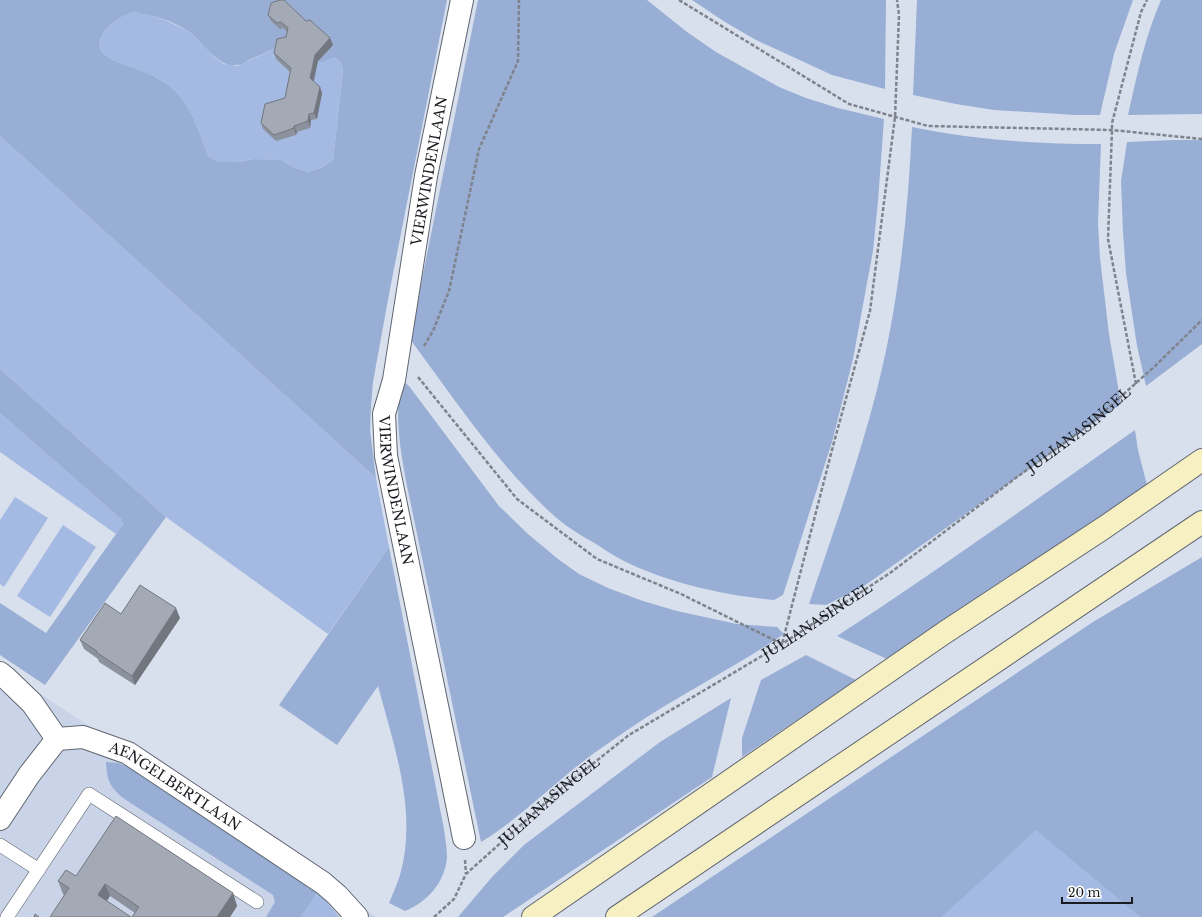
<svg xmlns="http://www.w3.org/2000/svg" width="1202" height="917" viewBox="0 0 1202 917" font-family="'Libre Baskerville',serif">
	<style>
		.built { fill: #cad4e8 }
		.green { fill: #a5bae2 }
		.forest { fill: #98aed5; fill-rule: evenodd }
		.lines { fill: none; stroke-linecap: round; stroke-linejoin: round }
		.lane-casing { stroke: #606671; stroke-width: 14 }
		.street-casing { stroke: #606671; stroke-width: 24 }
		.secondary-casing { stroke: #606671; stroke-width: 24 }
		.path { stroke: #7e838c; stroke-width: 2.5; stroke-dasharray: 4 2; stroke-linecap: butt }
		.lane { stroke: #fff; stroke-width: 13 }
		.street { stroke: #fff; stroke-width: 22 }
		.secondary { stroke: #f7f0c2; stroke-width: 22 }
		.wall { fill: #8c929d }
		.shaded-wall { fill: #72777f }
		.building { fill: #a3aab6; stroke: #72777f }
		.labels { text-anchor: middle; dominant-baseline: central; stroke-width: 3; stroke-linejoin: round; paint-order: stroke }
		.street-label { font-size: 14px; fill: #191c20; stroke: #fff }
	</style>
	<rect width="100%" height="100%" fill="#d9e0ed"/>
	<polygon class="built" points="0,667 376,917 0,917"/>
	<g class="green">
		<path d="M 133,12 L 145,13 L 165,20 L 188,31 L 203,44 L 214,57 L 224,64 L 237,66 L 285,44 L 334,57 L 341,62 L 343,71 L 333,160 L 321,168 L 307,172 L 293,167 L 281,160 L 254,159 L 238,162 L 220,162 L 209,157 C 199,134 192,105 172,88 C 163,81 151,74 140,70 C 128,65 114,63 104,54 C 101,52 100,47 99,43 C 105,25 116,19 133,12 Z"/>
		<polygon points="0,136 376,478 389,547 328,634 166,517 0,369"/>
		<polygon points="0,413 121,519 123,524 116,534 0,452"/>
		<polygon points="15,497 48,518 4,587 0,584 0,520"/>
		<polygon points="63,525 96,547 50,617 17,596"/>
		<polygon points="1036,829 1140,917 942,917"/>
		<polygon points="318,891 339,917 301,917"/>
	</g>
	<g class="forest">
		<path d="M 0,0 L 447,0 L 390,289 L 373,382 L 371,407 L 370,430 L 376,478 L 0,136 ZM 133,12 C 152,14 172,21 188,31 C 203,41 218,69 237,65 C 242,65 247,61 251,59 C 263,54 274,49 285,44 L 321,62 L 334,57 L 341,62 L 343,71 L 333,160 L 321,168 L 307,172 L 293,167 L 281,160 L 254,159 L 238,162 L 220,162 L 209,157 C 199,134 192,105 172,88 C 163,81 151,74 140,70 C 128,65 114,63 104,54 C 101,52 100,47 99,43 C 105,25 116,19 133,12 Z"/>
		<path d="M 478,0 L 647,0 L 687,32 L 716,52 L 779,87 L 806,98 L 838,108 L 884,119 L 878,201 L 873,251 L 853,359 L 832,442 L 793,564 L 783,595 L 774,600 C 722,595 668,583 622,560 C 613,555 605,550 596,544 C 580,535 565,526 551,513 C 498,465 453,397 410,339 Z"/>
		<polygon points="692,0 886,0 885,89 832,75 791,56 756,40 725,22"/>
		<polygon points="917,0 1133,0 1114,54 1100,115 1075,115 994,110 956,104 913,95"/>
		<path d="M 1161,0 L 1202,0 L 1202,114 L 1128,115 C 1137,75 1145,37 1161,0 Z"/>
		<path d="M 912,127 C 974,140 1037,144 1101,144 L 1098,223 L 1100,258 L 1109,334 L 1121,404 L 864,586 L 826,605 L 809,604 C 840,512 874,420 891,325 C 903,259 909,193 912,127 Z"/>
		<polygon points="1173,140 1202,140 1202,344 1146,386 1137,346 1126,273 1123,233 1121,181 1127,142"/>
		<polygon points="0,369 166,517 45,685 0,655 0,603 46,633 123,524 121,519 0,413"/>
		<path d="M 402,380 L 409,386 L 499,506 L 528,534 L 558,559 L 579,574 L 608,588 L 643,601 L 677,611 L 737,624 L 777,627 L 784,634 C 734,668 679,695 629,729 C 613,740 596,751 581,763 C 548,789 517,820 481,842 L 406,481 C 400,447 394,414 402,380 Z"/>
		<path d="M 1135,430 L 1138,450 L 1147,485 L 887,659 L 837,636 C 938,570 1036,500 1135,430 Z"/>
		<path d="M 389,547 L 444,829 C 445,838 447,848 447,857 C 445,883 427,902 405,911 L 389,903 C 393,894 397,884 400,875 C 418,812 394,746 378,686 L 337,745 L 279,705 Z"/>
		<polygon points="1202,557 1202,917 1140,917 1036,830 942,917 652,917 1093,622"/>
		<polygon points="806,655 856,680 742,757 742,738 761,680"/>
		<polygon points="731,698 712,777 503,917 458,917 492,877 524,845 660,742"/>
		<path d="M 106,762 L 118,763 L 129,767 L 318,891 L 301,917 L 266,917 L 275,902 L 273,895 L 123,798 C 109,786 107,780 106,762 Z"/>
	</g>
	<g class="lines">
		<defs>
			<g id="lane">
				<polyline points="0,845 39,870"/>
				<polyline points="7,917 89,794 257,902"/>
			</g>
			<g id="street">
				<path id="s2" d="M 462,0 L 426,176 L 394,380 L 384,414 L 386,456 L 464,838"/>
				<polyline points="0,673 5,677 32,703 57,739"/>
				<path id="s3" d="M 57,739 L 83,737 L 128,753 L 323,883 L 337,895 L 357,917"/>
				<polyline points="0,819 29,775 57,739"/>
			</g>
			<g id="secondary">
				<polyline points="533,917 944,633 1105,527 1202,460"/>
				<polyline points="617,917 1202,522"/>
			</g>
		</defs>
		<use href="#lane" class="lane-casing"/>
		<use href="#street" class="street-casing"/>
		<use href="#secondary" class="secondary-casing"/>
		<g class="path">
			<polyline points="679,0 849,104 928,126 1112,130 1202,139"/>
			<polyline points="424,346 433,331 449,291 479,149 518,61 519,0"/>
			<polyline points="418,377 517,499 597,559 681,594 782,644 833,446 870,311 895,117 899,15 897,0"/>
			<polyline points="1136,384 1108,239 1112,130 1112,123 1141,12 1147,0"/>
			<polyline points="465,860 466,874"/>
			<path id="s1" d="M 434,917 L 454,899 L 466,874 L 561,789 L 629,735 L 782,644 L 890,573 L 1017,477 L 1089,425 L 1154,367 L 1202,320"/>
		</g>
		<use href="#lane" class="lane"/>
		<use href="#street" class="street"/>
		<use href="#secondary" class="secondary"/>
	</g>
	<g class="wall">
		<polygon points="268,15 306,21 330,38 333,45 318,61 313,81 322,93 317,119 311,120 310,128 297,132 296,135 276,141 263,129 261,123 285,98 290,72 276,59 274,53 286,37 287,32 283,28 280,29 271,21"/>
		<polygon points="121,614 180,618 135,685 99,662 98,659 84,649 80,640"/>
		<polygon points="76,876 233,893 237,906 230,917 132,917 135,913 110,896 107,901 64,895 63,894 58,881"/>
	</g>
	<g class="shaded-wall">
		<polygon points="330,38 333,45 318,61 313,85 310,78 315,55"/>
		<polygon points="320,87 322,93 317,119 314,113"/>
		<polygon points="309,114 311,120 310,128 308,121"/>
		<polygon points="294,126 297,132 296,135 294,128"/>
		<polygon points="176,608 180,618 135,685 132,676"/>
		<polygon points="105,884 110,896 102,907 98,895"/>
		<polygon points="233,893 237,906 230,917 217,917"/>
	</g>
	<g class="building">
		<polygon points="280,0 284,0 306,21 310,20 330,38 315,55 310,78 320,87 314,113 309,114 308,121 294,126 294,128 274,135 261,123 265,104 285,98 291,68 274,53 277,39 286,37 288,28 281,22 277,23 268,15 271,3"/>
		<polygon points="140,585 176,608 132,676 96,652 97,651 80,640 105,603 121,614"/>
		<polygon points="116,816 233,893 217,917 132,917 139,907 105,884 98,895 131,917 50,917 69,888 58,881 66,870 76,876"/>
		<polygon points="35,914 39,917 34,917"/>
	</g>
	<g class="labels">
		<g class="street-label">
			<text transform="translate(429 171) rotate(-80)">VIERWINDENLAAN</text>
			<text stroke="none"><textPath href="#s1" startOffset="813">JULIANASINGEL</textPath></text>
			<text stroke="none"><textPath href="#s2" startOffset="499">VIERWINDENLAAN</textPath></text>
			<text stroke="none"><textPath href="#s1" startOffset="489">JULIANASINGEL</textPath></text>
			<text stroke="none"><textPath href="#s3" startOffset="131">AENGELBERTLAAN</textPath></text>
			<text stroke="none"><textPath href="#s1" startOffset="165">JULIANASINGEL</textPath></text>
		</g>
	</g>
	<path d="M1062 897v6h70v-6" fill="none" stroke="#191c20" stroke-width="2"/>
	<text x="1068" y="897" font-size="12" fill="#191c20" stroke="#ffffff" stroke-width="3" paint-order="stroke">20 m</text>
</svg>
